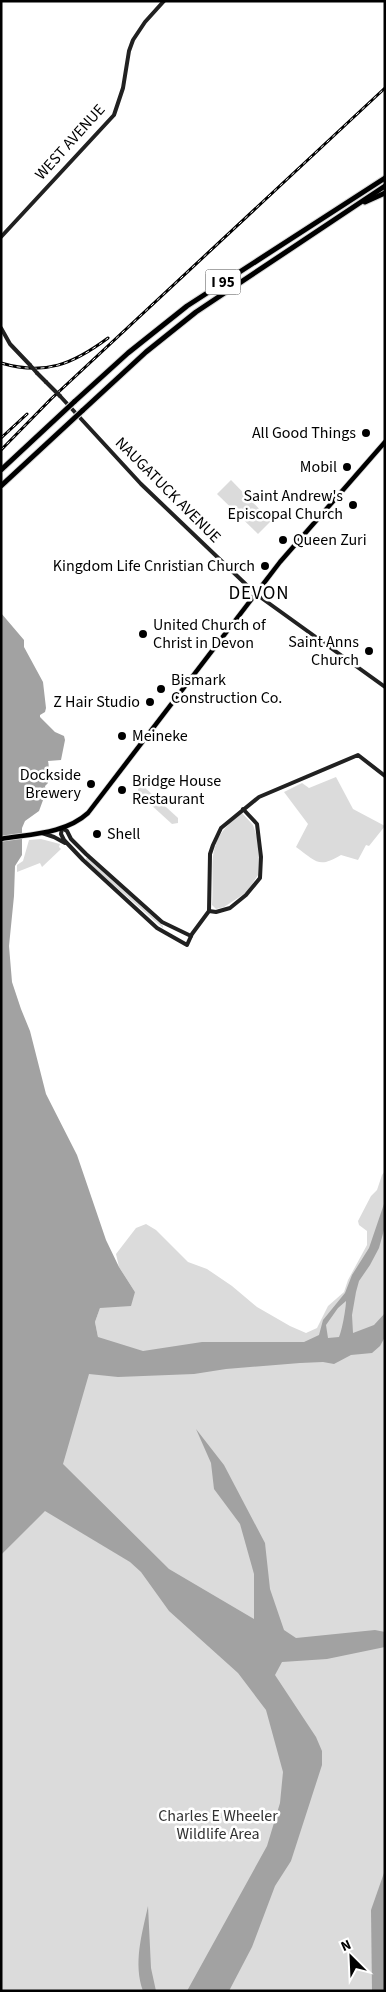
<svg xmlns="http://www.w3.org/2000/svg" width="386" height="1992" viewBox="0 0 386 1992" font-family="'Source Sans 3',sans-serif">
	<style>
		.green { fill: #dbdbdb }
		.water { fill: #a2a2a2; fill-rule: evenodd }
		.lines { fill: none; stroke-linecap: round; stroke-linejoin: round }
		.primary-casing { stroke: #dbdbdb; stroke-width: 6 }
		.highway-casing { stroke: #dbdbdb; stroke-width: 7 }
		.secondary { stroke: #212121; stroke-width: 4 }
		.primary { stroke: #000; stroke-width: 4.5 }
		.highway { stroke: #000; stroke-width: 5 }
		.rail-casing { stroke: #000; stroke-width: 3 }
		.rail { stroke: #fff; stroke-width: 1; stroke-dasharray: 4; stroke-linecap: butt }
		.highway-bridge-casing { stroke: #dbdbdb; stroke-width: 7; stroke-linecap: butt }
		.secondary-bridge { stroke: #212121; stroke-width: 4 }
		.highway-bridge { stroke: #000; stroke-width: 5 }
		.poi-dot { fill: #000; stroke: #fff; stroke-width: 2 }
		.labels { text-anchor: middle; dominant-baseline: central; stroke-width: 5; stroke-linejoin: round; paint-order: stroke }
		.shield { fill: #fff; stroke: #4c4c4c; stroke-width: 1 }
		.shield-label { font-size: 15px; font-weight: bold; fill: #000 }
		.street-label { font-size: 16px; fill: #000; stroke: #fff }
		.poi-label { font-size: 16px; fill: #000; stroke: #fff; text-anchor: end }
		.park-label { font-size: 16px; fill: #323232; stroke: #fff }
		.quarter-label { font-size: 19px; letter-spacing: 1px; fill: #000; stroke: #fff }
	</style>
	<rect width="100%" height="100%" fill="#fff"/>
	<g class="green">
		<polygon points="231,480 271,521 258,534 217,494"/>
		<path d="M 336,777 L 353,809 L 385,826 L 369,846 L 366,845 L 358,860 L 341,855 C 318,869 316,861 296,847 L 308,824 L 284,792 L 302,783 L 309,788 Z"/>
		<polygon points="142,785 178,818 178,823 172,824 138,793 138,789"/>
		<path d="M 242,813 L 253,825 L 257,837 L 259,857 L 258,875 L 247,892 L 224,907 L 216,909 L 212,905 C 215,863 203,841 242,813 Z"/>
		<polygon points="41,839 60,844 59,847 61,849 42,867 40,863 17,872 17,865 23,861 29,840"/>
		<polygon points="86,858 88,858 163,926 163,928 86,861"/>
		<polygon points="385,1171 385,1991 1,1991 1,1555 45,1510 98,1337 95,1322 100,1308 135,1292 119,1267 116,1254 136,1228 146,1224 156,1230 188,1262 207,1269 232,1286 257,1307 290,1326 306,1333 317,1328 328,1306 344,1292 348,1280 367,1245 367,1231 359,1225 358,1221 371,1196 377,1190 382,1175"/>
	</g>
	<g class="water">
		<path d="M 1,613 L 24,640 L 24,647 L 43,682 L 46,708 L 45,712 L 40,715 L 40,717 L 55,732 L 64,736 L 65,740 L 61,760 L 48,761 C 50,769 47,775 48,783 L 45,786 L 46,792 L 39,811 L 25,821 L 22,828 L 22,855 L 15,866 L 14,896 L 9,946 L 12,982 L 21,1009 L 30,1031 L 46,1094 L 77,1155 L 106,1240 L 119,1267 L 135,1292 L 131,1306 L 100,1308 L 95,1322 L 98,1337 L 143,1351 L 202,1342 L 304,1342 L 319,1335 L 323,1320 L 345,1293 L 352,1275 L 369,1248 L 385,1201 L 384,1230 L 379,1248 L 370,1265 L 359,1281 L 356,1292 L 352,1315 L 353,1333 L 374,1325 L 385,1313 L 385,1337 L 380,1346 L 372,1353 L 351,1355 L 334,1364 L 323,1362 L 300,1363 L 226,1369 L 194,1374 L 118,1377 L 89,1374 L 63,1464 L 169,1569 L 254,1619 L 254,1574 L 240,1524 L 214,1489 L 211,1463 L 196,1429 L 224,1465 L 265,1543 L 270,1589 L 284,1630 L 296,1638 L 375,1630 L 385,1632 L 385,1647 L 327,1659 L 282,1662 L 275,1675 L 316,1737 L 322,1751 L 322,1765 L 291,1861 L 275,1886 L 252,1947 L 229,1991 L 187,1991 L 267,1846 L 280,1803 L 283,1772 L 266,1710 L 238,1673 L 169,1611 L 141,1572 L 130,1562 L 45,1511 L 1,1555 ZM 346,1301 C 346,1308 342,1331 339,1337 L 328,1338 L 326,1325 L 338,1308 Z"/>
		<polygon points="385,1870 385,1991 372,1991 371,1910"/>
		<path d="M 148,1906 L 151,1968 L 156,1991 L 143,1991 C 133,1963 142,1934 148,1906 Z"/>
	</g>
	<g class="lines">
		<defs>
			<path id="primary" d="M 1,839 C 30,834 65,834 88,813 L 280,562 L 385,442"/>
			<g id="highway">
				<polyline points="365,202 385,193"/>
				<polyline points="74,402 128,353 187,306 385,178"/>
				<polyline points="82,411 146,352 196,312 385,186"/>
			</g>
		</defs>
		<use href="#primary" class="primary-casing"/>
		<use href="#highway" class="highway-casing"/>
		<g class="secondary">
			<polyline points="1,237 114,115 123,88 129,51 133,40 145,22 164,1"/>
			<polyline points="1,328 10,344 30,365"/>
			<polyline points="37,373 46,382"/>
			<polyline points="60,396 141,484 256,594 385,687"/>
			<polyline points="62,828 61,834 64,840 83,860 157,928 187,945 192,934 209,911 210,854 213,845 221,828 259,797 358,755 385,776"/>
			<polyline points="62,828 67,831 71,839 86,854 162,922 191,936"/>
			<polyline points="42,833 54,837 65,843"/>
			<polyline points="209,911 216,912 230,908 246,895 260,878 261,857 257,824 243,809"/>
		</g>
		<use href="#primary" class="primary"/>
		<use href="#highway" class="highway"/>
		<defs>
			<g id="rail">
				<path d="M 1,363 C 45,376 73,364 108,338"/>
				<polyline points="1,438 27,414"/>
				<polyline points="1,450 51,399 385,88"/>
			</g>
		</defs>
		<use href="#rail" class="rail-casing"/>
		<use href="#rail" class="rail"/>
		<defs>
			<g id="highway-bridge">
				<polyline points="1,470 74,402"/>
				<polyline points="1,486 82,411"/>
			</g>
		</defs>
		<use href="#highway-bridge" class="highway-bridge-casing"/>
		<g class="secondary-bridge">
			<polyline points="30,365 37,373"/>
			<polyline points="46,382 60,396"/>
		</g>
		<use href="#highway-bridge" class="highway-bridge"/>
	</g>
	<g class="poi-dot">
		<circle cx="366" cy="433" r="5"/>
		<circle cx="347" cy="467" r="5"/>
		<circle cx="353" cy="505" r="5"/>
		<circle cx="283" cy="540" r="5"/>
		<circle cx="265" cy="566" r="5"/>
		<circle cx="143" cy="634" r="5"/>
		<circle cx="369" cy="651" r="5"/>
		<circle cx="161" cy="689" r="5"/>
		<circle cx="150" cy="702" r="5"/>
		<circle cx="122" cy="736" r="5"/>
		<circle cx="91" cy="784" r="5"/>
		<circle cx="122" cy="790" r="5"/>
		<circle cx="97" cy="834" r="5"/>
	</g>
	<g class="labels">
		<rect class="shield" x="205.5" y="269.5" width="35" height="25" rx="4"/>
		<g class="shield-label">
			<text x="223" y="282">I 95</text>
		</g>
		<g class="street-label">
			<text transform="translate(70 142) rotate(-48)">WEST AVENUE</text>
			<text transform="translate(168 490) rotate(45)">NAUGATUCK AVENUE</text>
		</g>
		<g class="poi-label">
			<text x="356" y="433">All Good Things</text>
			<text x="337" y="467">Mobil</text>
			<text x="343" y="496">Saint Andrew's<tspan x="343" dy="18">Episcopal Church</tspan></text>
			<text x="293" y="540" text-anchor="start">Queen Zuri</text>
			<text x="255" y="566">Kingdom Life Cnristian Church</text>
			<text x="153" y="625" text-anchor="start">United Church of<tspan x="153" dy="18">Christ in Devon</tspan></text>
			<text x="359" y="642">Saint Anns<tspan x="359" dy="18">Church</tspan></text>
			<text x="171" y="680" text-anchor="start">Bismark<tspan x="171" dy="18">Construction Co.</tspan></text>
			<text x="140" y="702">Z Hair Studio</text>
			<text x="132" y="736" text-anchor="start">Meineke</text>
			<text x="81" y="775">Dockside<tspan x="81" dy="18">Brewery</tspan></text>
			<text x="132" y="781" text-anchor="start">Bridge House<tspan x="132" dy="18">Restaurant</tspan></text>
			<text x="107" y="834" text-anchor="start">Shell</text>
		</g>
		<g class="park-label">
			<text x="218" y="1816">Charles E Wheeler<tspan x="218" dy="18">Wildlife Area</tspan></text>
		</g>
		<g class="quarter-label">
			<text x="259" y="593">DEVON</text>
		</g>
	</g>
	<rect width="386" height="1992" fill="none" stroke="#000000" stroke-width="5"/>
	<g transform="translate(351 1957) rotate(336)" stroke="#ffffff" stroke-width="4" paint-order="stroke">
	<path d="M0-4L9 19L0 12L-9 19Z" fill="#000000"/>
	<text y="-8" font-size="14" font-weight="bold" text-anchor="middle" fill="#000000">N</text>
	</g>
</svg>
